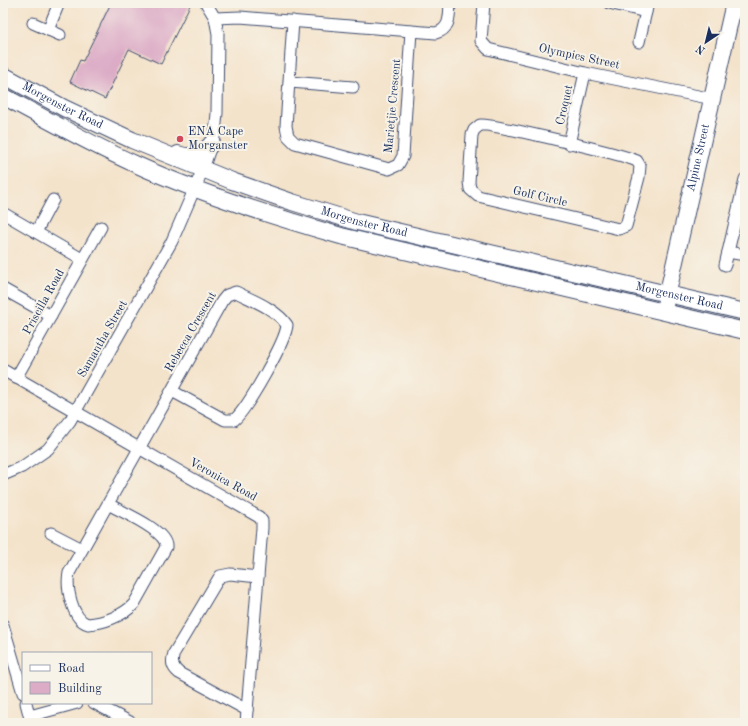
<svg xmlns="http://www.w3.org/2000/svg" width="748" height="726" viewBox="0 0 748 726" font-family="'Old Standard TT',serif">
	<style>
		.building { fill: #dcabc6 }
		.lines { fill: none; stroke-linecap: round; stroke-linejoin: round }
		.street-casing { stroke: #3c4a6e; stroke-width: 13 }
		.secondary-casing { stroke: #3c4a6e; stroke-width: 18 }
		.street { stroke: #fff; stroke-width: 11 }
		.secondary { stroke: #fff; stroke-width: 16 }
		.poi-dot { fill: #d1495b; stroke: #f7f3e8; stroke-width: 1.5 }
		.labels { text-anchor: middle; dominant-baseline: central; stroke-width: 4; stroke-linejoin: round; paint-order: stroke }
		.street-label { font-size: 12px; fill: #1b2f5e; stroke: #f7f3e8 }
		.poi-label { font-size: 12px; fill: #1b2f5e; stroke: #f7f3e8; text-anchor: start }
	</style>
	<rect width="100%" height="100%" fill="#f7f3e8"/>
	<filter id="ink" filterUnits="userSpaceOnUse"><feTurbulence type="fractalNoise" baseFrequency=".025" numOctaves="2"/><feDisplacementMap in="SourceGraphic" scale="8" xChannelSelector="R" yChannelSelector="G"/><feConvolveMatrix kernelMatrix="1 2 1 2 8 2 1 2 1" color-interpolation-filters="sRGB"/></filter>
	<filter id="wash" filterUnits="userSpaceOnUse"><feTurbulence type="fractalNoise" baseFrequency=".012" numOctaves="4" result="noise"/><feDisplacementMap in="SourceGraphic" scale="16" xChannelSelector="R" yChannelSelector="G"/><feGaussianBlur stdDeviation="0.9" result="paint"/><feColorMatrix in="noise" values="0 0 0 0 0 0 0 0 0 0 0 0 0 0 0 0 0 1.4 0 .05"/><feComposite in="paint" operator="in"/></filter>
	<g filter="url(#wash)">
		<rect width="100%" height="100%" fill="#f4e3cb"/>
		<g id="blocks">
			<polygon class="building" points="111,3 191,3 161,64 129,49 105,99 70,82 80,60 83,61"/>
		</g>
	</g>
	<g filter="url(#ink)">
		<use href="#blocks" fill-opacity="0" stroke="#3c4a6e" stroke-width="1"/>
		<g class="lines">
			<defs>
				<g id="street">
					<polyline points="484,3 481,41 488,49 585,73 713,99"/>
					<polyline points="609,3 646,12"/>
					<path d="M 215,18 L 240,17 L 436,33 C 451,29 449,15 450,3"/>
					<polyline points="293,21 286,126 288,136 295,143 389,169 398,165 403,156 411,31"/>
					<polyline points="33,23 60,35"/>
					<polyline points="48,30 59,3"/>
					<polyline points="639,42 648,3"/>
					<polyline points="290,82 353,87"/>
					<path d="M 480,125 C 489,123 622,154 637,161 L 640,166 L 639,177 L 626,226 L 619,229 L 478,196 L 470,189 L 469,182 L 472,135 L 474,130 Z"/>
					<polyline points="569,144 585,73"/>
					<polyline points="745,179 728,252 745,255"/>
					<polyline points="3,213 82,259"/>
					<polyline points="36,232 53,200"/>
					<polyline points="725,265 728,252"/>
					<polyline points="3,289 51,316"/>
					<polyline points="3,370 259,517 262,521 262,528 246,723"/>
					<polyline points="16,378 101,227"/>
					<polyline points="3,475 22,467 48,449 70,421 172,241 203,169 215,134 217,113 218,34 215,18 206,3"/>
					<path d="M 108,504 C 122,512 167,530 166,547 L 134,604 C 123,616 103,623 88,624 C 72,620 66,587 69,573 L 222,301 L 227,295 L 236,292 C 252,300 276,309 287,325 C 286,341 247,409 234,420 L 225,420 L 172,391"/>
					<polyline points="51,533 82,549"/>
					<polyline points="3,625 23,693"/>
					<polyline points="26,703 31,722"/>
					<polyline points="94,703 132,723"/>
					<path d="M 247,710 L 179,673 C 172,667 171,662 174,653 L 220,576 L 230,574 L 258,577"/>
					<polyline points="30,716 77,703"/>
				</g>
				<g id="secondary">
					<path id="s1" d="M 3,75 L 64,108 L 132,140 L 232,181 L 292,202 L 357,222 L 745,312"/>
					<path d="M 3,96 C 46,119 90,144 135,164 C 201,194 271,216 341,236 L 745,331"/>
					<path d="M 178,154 C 193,160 203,154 212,143"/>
					<path id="s2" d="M 665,305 L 734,3"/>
				</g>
			</defs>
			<use href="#street" class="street-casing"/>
			<use href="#secondary" class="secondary-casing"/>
			<use href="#street" class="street"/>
			<use href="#secondary" class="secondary"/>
		</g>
	</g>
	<circle class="poi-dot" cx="180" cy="139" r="4"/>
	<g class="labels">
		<g class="street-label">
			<text transform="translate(579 57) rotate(12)">Olympics Street</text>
			<text transform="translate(565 105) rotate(-77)">Croquet</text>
			<text stroke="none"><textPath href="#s1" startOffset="67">Morgenster Road</textPath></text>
			<text transform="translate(393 106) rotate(-85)">Marietjie Crescent</text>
			<text stroke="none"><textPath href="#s2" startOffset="151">Alpine Street</textPath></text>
			<text transform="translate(540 197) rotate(13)">Golf Circle</text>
			<text stroke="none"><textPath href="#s1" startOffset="391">Morgenster Road</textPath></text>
			<text stroke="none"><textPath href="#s1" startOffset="715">Morgenster Road</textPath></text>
			<text transform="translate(44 302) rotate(-61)">Priscilla Road</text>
			<text transform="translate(191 332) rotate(-60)">Rebecca Crescent</text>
			<text transform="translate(103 339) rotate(-60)">Samantha Street</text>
			<text transform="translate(223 480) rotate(29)">Veronica Road</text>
		</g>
		<g class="poi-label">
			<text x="188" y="132">ENA Cape<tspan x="188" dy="14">Morganster</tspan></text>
		</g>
	</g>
	<rect width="748" height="726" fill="none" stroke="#f7f3e8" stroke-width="16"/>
	<rect x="22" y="652" width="130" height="52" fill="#f7f3e8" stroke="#9fa5b1"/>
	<rect x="30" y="665" width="20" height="6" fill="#ffffff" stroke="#9fa5b1"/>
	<text x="58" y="672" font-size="12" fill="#1b2f5e">Road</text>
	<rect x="30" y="682" width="20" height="12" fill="#dcabc6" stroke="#9fa5b1"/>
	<text x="58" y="692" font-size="12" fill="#1b2f5e">Building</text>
	<g transform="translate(706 42) rotate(215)" stroke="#f7f3e8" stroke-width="3" paint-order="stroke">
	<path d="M0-3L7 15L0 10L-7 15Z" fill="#1b2f5e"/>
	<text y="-6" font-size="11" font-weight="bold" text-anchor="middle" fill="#1b2f5e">N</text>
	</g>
</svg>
